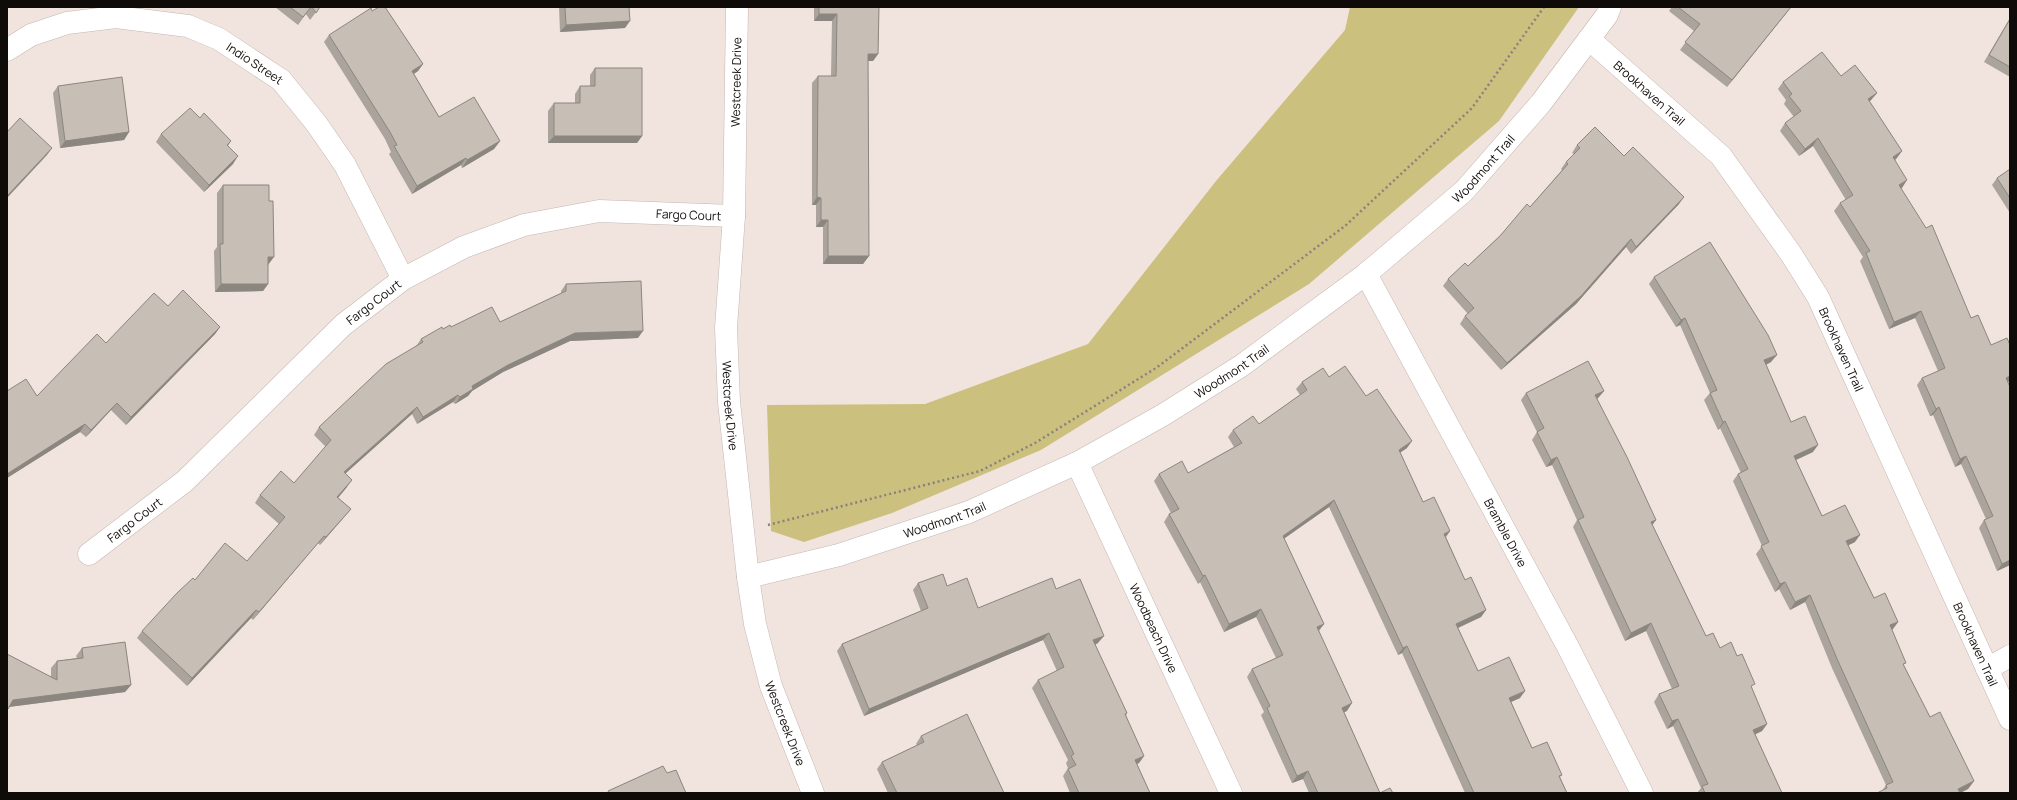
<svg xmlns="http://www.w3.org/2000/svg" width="2017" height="800" viewBox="0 0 2017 800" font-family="Manrope,sans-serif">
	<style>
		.green { fill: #ccc07e }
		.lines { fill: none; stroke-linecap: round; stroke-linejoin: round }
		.minor-casing { stroke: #c4b7b1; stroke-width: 23 }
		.tertiary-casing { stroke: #c4b7b1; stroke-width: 23 }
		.path { stroke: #8a817d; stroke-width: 2.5; stroke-dasharray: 2 3; stroke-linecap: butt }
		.minor { stroke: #fff; stroke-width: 22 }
		.tertiary { stroke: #fff; stroke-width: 22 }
		.wall { fill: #aba49c }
		.shaded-wall { fill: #8b867f }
		.building { fill: #c7bfb5; stroke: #8b867f }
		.labels { text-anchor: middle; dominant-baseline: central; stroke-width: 4; stroke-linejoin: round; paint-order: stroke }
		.street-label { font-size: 12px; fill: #0f0b09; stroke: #fff }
	</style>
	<rect width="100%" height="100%" fill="#f1e4de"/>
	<polygon class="green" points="1350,7 1579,7 1499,121 1309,284 1041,450 892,513 804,542 771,531 767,405 925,404 1088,344 1216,181 1345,30"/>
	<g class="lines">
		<defs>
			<g id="minor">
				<path id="s1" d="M 1589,39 L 1721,156 L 1791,254 L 1818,297 L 2010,719"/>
				<path id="s2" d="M 7,50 L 31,35 L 67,23 L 116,17 L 188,26 L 219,39 L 281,80 L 316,123 L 345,165 L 403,279"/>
				<path id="s3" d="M 1366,274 L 1567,645 L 1642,793"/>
				<path id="s4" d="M 1077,463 L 1231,793"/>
				<path id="s5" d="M 89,554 L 185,481 L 343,325 L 403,279 L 464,247 L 524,225 L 599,211 L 734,216"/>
				<path id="s6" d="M 748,577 L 839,555 L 969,512 L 1077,463 L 1163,415 L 1241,366 L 1366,274 L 1464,191 L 1541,103 L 1607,15 L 1610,7"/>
				<polyline points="1987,669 2010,656"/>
			</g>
			<g id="tertiary">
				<path id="s7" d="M 737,7 L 734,216 L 726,328 L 729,402 L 748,577 L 755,624 L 771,686 L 813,793"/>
			</g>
		</defs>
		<use href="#minor" class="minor-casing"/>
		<use href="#tertiary" class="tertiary-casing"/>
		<polyline class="path" points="768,525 980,471 1035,443 1156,368 1345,226 1472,108 1544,7"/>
		<use href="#minor" class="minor"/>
		<use href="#tertiary" class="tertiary"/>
	</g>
	<g class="wall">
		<polygon points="275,7 320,7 310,20 306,14 298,25"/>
		<polygon points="559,7 629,7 625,28 560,32"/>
		<polygon points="814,7 879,7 878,54 873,61 868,61 869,256 863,264 823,264 823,227 816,227 816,205 812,205 812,83 818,76 831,76 832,21 814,21"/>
		<polygon points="1672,7 1791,7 1727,87 1680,50 1694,31 1669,11"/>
		<polygon points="372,11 423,64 418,71 414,74 439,117 500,141 494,149 462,168 461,165 412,194 389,154 391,152 385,139 324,42 329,35"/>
		<polygon points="2010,18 2010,77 1984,62"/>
		<polygon points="595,68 642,136 637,143 548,143 548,111 554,103 575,103 575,94 580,86 590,86 590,75"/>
		<polygon points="1841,76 1877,93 1871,100 1869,102 1902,151 1896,159 1895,160 1902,188 1901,188 1971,318 1991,345 2010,381 2008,382 2010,565 1997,571 1979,528 1984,520 1986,519 1961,464 1955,467 1933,415 1930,416 1917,385 1922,378 1938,371 1915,318 1889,329 1860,261 1863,257 1834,211 1840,203 1846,200 1813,146 1799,156 1780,131 1785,123 1794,117 1784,104 1786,100 1778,89 1783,82"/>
		<polygon points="58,86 129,132 124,140 60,148 53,93"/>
		<polygon points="200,118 231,141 228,146 233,164 204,192 156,142 161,134"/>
		<polygon points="1577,145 1624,156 1679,204 1631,254 1626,247 1576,304 1501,370 1460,324 1465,316 1468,314 1443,286 1448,279 1468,266 1530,207 1562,170 1561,169 1566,162 1574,154 1572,153"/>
		<polygon points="2010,169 2010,213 1992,185 1997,178"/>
		<polygon points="223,185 268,265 268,284 263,291 215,292 214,251 217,247 217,193"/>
		<polygon points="1654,277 1771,362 1766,365 1791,422 1813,452 1796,460 1822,516 1855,542 1848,545 1874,598 1898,622 1892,630 1904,666 1930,717 1974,781 1968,789 1960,793 1882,791 1886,785 1832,668 1805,602 1790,610 1779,589 1775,592 1756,554 1762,546 1733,481 1738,474 1741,473 1720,428 1718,430 1704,400 1710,393 1680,325 1676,327 1649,284"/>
		<polygon points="566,284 638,338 570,341 503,372 472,391 468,396 455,404 453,402 417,424 412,414 345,474 347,487 338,498 351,509 345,516 320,545 318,543 253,620 251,618 187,686 137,638 142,631 195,580 247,561 279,524 255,503 260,495 294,483 326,447 314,435 319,427 417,345 421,339 443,329 451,327 500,322 561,293 561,291"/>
		<polygon points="168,306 220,327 215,334 126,425 111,410 86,437 80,432 7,478 7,391 37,396"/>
		<polygon points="1329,377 1366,396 1407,448 1400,453 1423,502 1450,531 1446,537 1465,580 1486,610 1481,617 1458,628 1478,671 1520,698 1511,702 1532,748 1562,775 1560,777 1567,793 1465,793 1402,653 1398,655 1329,507 1284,538 1324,624 1319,631 1347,711 1344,712 1380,793 1393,793 1309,793 1303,779 1292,783 1261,715 1264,712 1247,677 1252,669 1276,658 1256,617 1224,632 1200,582 1198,584 1164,522 1169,514 1171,513 1154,481 1159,474 1188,473 1234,447 1228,437 1233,430 1259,424 1300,395 1296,389 1302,382"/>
		<polygon points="1604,391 1598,398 1597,399 1656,520 1652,525 1706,636 1720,648 1752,689 1767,724 1762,731 1755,734 1782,793 1697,793 1701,788 1673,726 1667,729 1654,702 1659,694 1672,689 1646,631 1625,641 1573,527 1577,520 1552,465 1546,467 1532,440 1537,432 1521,400 1526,393"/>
		<polygon points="918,583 947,586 978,608 1056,589 1098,643 1095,645 1127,713 1126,716 1144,756 1139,763 1137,764 1150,793 1070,793 1063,776 1068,768 1066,763 1068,760 1032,688 1038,680 1057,671 1043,640 864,716 837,651 842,644 921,611 913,590"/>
		<polygon points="82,648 131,685 125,692 9,707 7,711 7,654 51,677 51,668 57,661 77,658 76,656"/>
		<polygon points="921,736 1004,793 888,793 877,769 882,762 917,745 916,744"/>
	</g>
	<g class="shaded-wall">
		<polygon points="1791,7 1788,11 1727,87 1732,80"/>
		<polygon points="819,14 837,14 832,21 814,21"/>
		<polygon points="630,21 625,28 560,32 566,25"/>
		<polygon points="868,54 878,54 873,61 862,61"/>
		<polygon points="423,64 418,71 407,78 412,71"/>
		<polygon points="1877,93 1871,100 1863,107 1868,99"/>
		<polygon points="129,132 124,140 60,148 65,141"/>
		<polygon points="554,136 642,136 637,143 548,143"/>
		<polygon points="1818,138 1813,146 1799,156 1805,149"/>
		<polygon points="500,141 494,149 462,168 467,160"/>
		<polygon points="52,148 47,155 7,198 7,196"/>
		<polygon points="1902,151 1896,159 1888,164 1893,157"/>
		<polygon points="238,156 233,164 204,192 209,185"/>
		<polygon points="466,158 461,165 412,194 417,186"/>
		<polygon points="1907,180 1902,188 1894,193 1899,185"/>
		<polygon points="817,197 821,198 816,205 812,205"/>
		<polygon points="1684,197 1679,204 1631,254 1636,247"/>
		<polygon points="821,220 828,220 823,227 816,227"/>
		<polygon points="1631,239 1626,247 1576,304 1501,370 1507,363"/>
		<polygon points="828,256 869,256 863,264 823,264"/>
		<polygon points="268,257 274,257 268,265"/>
		<polygon points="221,284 268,284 263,291 215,292"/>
		<polygon points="1921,311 1915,318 1889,329 1894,322"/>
		<polygon points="1685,318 1680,325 1676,327 1681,320"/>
		<polygon points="220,327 215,334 126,425 131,417"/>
		<polygon points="643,331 638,338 570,341 503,372 472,391 468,396 455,404 460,397 472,386 508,365 575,333"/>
		<polygon points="1777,355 1771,362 1759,368 1764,360"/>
		<polygon points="2010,376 2010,381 2001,385 2006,378"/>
		<polygon points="1604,391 1598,398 1590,403 1595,395"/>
		<polygon points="458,395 453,402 417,424 423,417"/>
		<polygon points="117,403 111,410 86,437 91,430"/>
		<polygon points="417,407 412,414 338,480 344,472"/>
		<polygon points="1939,407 1933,415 1930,416 1936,409"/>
		<polygon points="1725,421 1720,428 1718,430 1723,422"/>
		<polygon points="85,424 80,432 7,478 7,474"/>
		<polygon points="1412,441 1407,448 1393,457 1399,450"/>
		<polygon points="1818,445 1813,452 1789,463 1794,456"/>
		<polygon points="1966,456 1961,464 1955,467 1960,459"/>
		<polygon points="1557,457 1552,465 1546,467 1551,460"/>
		<polygon points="352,480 347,487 332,505 337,497"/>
		<polygon points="1334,500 1329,507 1278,543 1283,536"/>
		<polygon points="351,509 345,516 320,545 326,537"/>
		<polygon points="1656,520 1650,528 1651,522"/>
		<polygon points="1450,531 1444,539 1444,534"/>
		<polygon points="1860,535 1855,542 1841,549 1846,541"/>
		<polygon points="324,536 318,543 253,620 259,612"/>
		<polygon points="2010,560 2010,565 1997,571 2002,564"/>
		<polygon points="1205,575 1200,582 1198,584 1203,576"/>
		<polygon points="1785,582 1779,589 1775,592 1780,584"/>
		<polygon points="1810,595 1805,602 1790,610 1795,602"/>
		<polygon points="1261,609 1256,617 1224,632 1229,624"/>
		<polygon points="256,610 251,618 187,686 192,678"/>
		<polygon points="1486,610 1481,617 1451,631 1456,624"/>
		<polygon points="1898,622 1893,629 1885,633 1890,625"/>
		<polygon points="1651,623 1646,631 1625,641 1631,633"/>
		<polygon points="1324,624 1318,631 1317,627"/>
		<polygon points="1049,633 1043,640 864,716 869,709"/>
		<polygon points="1104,636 1098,643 1087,648 1093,640"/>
		<polygon points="1407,646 1402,653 1398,655 1403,648"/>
		<polygon points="131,685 125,692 8,707 13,700"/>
		<polygon points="1525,691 1520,698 1504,705 1509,698"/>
		<polygon points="1352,703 1347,711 1337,715 1342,708"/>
		<polygon points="1678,719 1673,726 1667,729 1672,721"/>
		<polygon points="1767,724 1762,731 1748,738 1753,730"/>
		<polygon points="1144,756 1139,763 1129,767 1135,760"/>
		<polygon points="1308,771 1303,779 1292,783 1297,776"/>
		<polygon points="1974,781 1968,789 1960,793 1958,789"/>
	</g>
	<g class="building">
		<polygon points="290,7 311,7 303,17"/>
		<polygon points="312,7 320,7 316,13"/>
		<polygon points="379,7 385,7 423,64 412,71 439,117 474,97 500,141 467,160 466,158 417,186 394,146 397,145 390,132 329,35 371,8 372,11"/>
		<polygon points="565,7 629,7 630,21 566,25"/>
		<polygon points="819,7 879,7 878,54 868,54 869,256 828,256 828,220 821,220 821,198 817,197 818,76 836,76 837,14 819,14"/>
		<polygon points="1678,7 1791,7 1732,80 1685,42 1700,24"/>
		<polygon points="2010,19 2010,67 1989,55"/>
		<polygon points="1822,52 1841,76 1855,65 1877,93 1868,99 1902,151 1893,157 1907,180 1899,185 1926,228 1932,225 1971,318 1978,315 1991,345 2007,338 2010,345 2010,376 2006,378 2010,387 2010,560 2002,564 1984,520 1993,516 1966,456 1960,459 1939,407 1936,409 1922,378 1945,368 1921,311 1894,322 1866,253 1870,251 1840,203 1853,195 1818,138 1805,149 1785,123 1801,111 1789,96 1792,94 1783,82"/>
		<polygon points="595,68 642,68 642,136 554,136 554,103 580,103 580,86 595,86"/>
		<polygon points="122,77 129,132 65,141 58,86"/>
		<polygon points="190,108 200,118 204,113 231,141 227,145 238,156 209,185 161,134"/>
		<polygon points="20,118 52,148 7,196 7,132"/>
		<polygon points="1595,127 1624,156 1633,147 1684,197 1636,247 1631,239 1581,296 1507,363 1465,316 1474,308 1448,279 1465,263 1468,266 1500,236 1527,204 1530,207 1568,164 1566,162 1580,148 1577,145"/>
		<polygon points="2010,169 2010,198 1997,178"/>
		<polygon points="223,185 269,185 269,201 273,201 274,257 268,257 268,284 221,284 220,244 223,244"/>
		<polygon points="1710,242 1768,335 1777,355 1764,360 1791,422 1805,416 1818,445 1794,456 1822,516 1845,505 1860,535 1846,541 1874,598 1885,593 1898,622 1890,625 1906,663 1903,664 1930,717 1940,712 1974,781 1958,789 1960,793 1877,793 1887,788 1886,785 1893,782 1838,661 1810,595 1795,602 1785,582 1780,584 1761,546 1769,542 1738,474 1748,469 1725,421 1723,422 1710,393 1717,390 1685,318 1681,320 1654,277"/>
		<polygon points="641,281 643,331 575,333 508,365 472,386 473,389 460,397 458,395 423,417 417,407 344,472 352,480 337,497 351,509 326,537 324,536 259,612 256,610 192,678 142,631 177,593 193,578 195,580 225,543 247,561 285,517 260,495 281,471 294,483 331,440 319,427 386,364 423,342 421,339 442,327 443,329 450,325 451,327 492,307 500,322 566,291 566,284"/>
		<polygon points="183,290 220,327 131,417 117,403 91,430 85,424 7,474 7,391 26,379 37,396 97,334 106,343 154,293 168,306"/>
		<polygon points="1588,361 1604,391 1595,395 1627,457 1656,520 1651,522 1706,636 1713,633 1720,648 1731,642 1737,656 1742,654 1755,684 1751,686 1767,724 1753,730 1782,793 1705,793 1702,786 1708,784 1678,719 1672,721 1659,694 1679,686 1651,623 1631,633 1578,520 1584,517 1557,457 1551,460 1537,432 1544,428 1526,393"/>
		<polygon points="1345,366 1366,396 1377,389 1412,441 1399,450 1423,502 1434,497 1450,531 1444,534 1465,580 1471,577 1486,610 1456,624 1478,671 1509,657 1525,691 1509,698 1532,748 1547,742 1562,775 1559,776 1567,793 1474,793 1407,646 1403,648 1334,500 1283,536 1324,624 1317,627 1352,703 1342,708 1380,793 1390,788 1393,793 1318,793 1308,771 1297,776 1267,708 1270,706 1252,669 1283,655 1261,609 1229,624 1205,575 1203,576 1169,514 1179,509 1159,474 1182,461 1188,473 1242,443 1233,430 1253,416 1259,424 1307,390 1302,382 1323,368 1329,377"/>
		<polygon points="943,574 947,586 967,578 978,608 1052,578 1056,589 1080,579 1104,636 1093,640 1127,713 1125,714 1144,756 1135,760 1150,793 1079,793 1068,769 1076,765 1071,756 1074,754 1038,680 1064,667 1049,633 869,709 842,644 928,608 918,583"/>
		<polygon points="125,642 131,685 13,700 8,709 7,708 7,654 57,680 57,661 83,658 82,648"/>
		<polygon points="967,714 1004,793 897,793 882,762 924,742 921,736"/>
		<polygon points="663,766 667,773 676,770 686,793 609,793 608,791"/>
	</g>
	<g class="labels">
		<g class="street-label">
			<text stroke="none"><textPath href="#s2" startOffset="265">Indio Street</textPath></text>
			<text transform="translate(736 82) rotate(-89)">Westcreek Drive</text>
			<text stroke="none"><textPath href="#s1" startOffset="81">Brookhaven Trail</textPath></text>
			<text stroke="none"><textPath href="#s6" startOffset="853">Woodmont Trail</textPath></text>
			<text stroke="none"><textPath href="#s5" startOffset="717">Fargo Court</textPath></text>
			<text stroke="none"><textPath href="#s5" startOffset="381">Fargo Court</textPath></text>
			<text stroke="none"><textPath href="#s1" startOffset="405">Brookhaven Trail</textPath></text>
			<text stroke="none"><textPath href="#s6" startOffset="529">Woodmont Trail</textPath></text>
			<text stroke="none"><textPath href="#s7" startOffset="399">Westcreek Drive</textPath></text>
			<text stroke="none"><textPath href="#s5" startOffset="57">Fargo Court</textPath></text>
			<text stroke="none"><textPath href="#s6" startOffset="205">Woodmont Trail</textPath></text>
			<text stroke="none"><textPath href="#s3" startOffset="294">Bramble Drive</textPath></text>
			<text stroke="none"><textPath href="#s4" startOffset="182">Woodbeach Drive</textPath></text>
			<text stroke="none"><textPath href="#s1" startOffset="729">Brookhaven Trail</textPath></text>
			<text stroke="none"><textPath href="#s7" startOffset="723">Westcreek Drive</textPath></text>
		</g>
	</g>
	<rect width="2017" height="800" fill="none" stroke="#0f0b09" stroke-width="16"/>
</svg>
